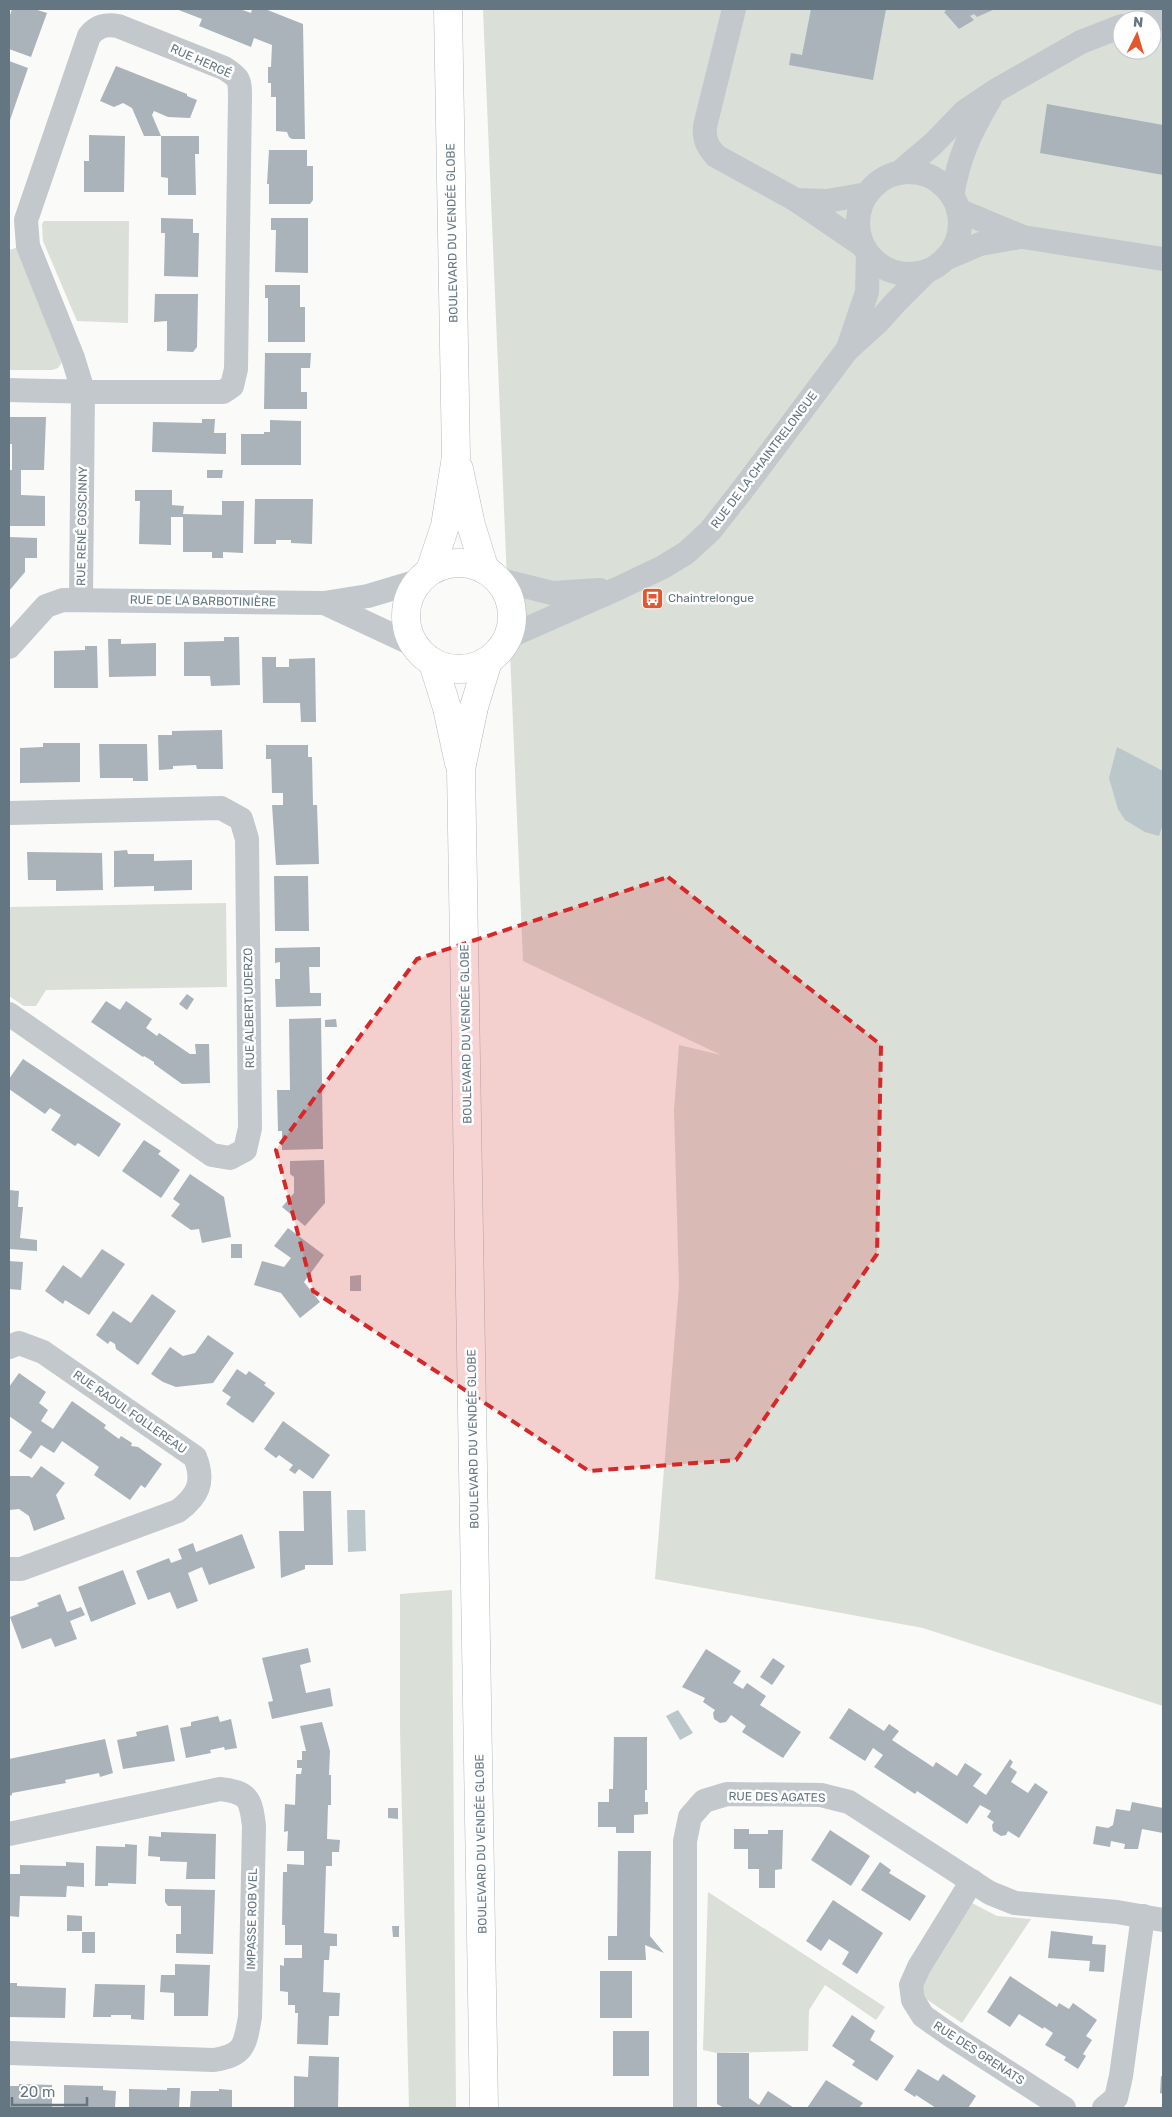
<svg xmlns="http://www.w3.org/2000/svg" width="1172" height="2117" viewBox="0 0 1172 2117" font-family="Rubik,sans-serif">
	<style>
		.green { fill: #dadfd7; fill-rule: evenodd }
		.water { fill: #bbc7cb }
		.building { fill: #aab3b9 }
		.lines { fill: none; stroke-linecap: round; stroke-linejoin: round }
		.secondary-casing { stroke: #b3babf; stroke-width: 29 }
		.street { stroke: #c3c8cc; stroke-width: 24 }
		.secondary { stroke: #fff; stroke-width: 28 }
		.marked { fill: #d62828; fill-opacity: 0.2; stroke: #d62828; stroke-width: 4; stroke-dasharray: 10 6; stroke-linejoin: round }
		.labels { text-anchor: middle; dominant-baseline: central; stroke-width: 5; stroke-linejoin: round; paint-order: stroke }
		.street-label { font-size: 12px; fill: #657683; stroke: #fff }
		.poi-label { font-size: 12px; fill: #657683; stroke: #fff; text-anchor: start }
	</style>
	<rect width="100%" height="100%" fill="#fafaf8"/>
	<g class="green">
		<path d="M 483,9 L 1163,9 L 1163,1706 L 923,1628 L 655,1579 L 679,1286 L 674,1110 L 679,1045 L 721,1055 L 523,961 ZM 1122,20 L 1152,20 L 1152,50 L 1122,50 Z"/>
		<polygon points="44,221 129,221 128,323 77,321 43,241 42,224"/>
		<polygon points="16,248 61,354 62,362 58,368 52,370 9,370 9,250"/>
		<polygon points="226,903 227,987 46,990 36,1006 24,1006 9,996 9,907"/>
		<polygon points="452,1590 456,2108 409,2108 400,1729 400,1594"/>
		<polygon points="708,1892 885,2007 876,2020 825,1985 809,2010 808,2051 717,2053 703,2050"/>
		<polygon points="968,1901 997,1916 1031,1919 962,2023 923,1997 922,1973"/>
	</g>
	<g class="water">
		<polygon points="1117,747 1163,771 1163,824 1159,836 1145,832 1125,820 1118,809 1109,778"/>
		<polygon points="347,1510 365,1510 366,1551 348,1552"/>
		<polygon points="678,1710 693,1733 680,1740 666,1716"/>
	</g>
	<g class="building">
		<polygon points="12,9 34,9 47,13 31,57 9,49 9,18"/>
		<polygon points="176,9 240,9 251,13 252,9 265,9 303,24 305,139 292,139 289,137 287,132 276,131 276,97 271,97 271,83 268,83 268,67 271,67 272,45 254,38 251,47 199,26 202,19"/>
		<polygon points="811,9 886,9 873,80 789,65 791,53 802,55"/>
		<polygon points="944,9 995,9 977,17 974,14 970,16 974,20 959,29 944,12 946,11"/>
		<polygon points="9,61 28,68 10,120 9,119"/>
		<polygon points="116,66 187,94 187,96 197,100 190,118 168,117 154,111 152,115 161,136 144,136 132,108 123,103 114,107 100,101"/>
		<polygon points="1047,104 1163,125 1163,175 1040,153"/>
		<polygon points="89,135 125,136 124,192 84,192 84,161 89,161"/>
		<polygon points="161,136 199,136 199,154 195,154 196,195 168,195 168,178 161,177"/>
		<polygon points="269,150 307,150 307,166 313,166 313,200 310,204 269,204 269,184 267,184"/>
		<polygon points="161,218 193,219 193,233 199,233 198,277 164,276 165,233 161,233"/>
		<polygon points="271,218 308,218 308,273 275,272 276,230 271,230"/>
		<polygon points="265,285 300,285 300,307 305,307 305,342 268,342 268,298 265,298"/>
		<polygon points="155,294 198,294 197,347 193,352 167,351 167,321 154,322"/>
		<polygon points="265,353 311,353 310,368 301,368 301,392 307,392 307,409 264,409"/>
		<polygon points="9,417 46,417 44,470 21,470 21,495 45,496 45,526 9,526 9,470 12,470 12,444 9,444"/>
		<polygon points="202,419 215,419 214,433 226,433 226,454 152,452 153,422 202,423"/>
		<polygon points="270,420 301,421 301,465 241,465 241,434 264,434 264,432 270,432"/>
		<polygon points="207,470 223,470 222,478 207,478"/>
		<polygon points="135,490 172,490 172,505 184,506 183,514 222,515 222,501 244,501 243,553 223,552 223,558 212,558 212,552 183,552 183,517 171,517 171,545 139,544 140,501 135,501"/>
		<polygon points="255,499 313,499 312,544 291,543 291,540 276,540 276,544 254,544"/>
		<polygon points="9,537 37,538 37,558 25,558 25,572 9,591"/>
		<polygon points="224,637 239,637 240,685 211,686 210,676 184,676 184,642 224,641"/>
		<polygon points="108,639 121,639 121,644 156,643 156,676 109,677"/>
		<polygon points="85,646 97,646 98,688 54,688 54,651 85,650"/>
		<polygon points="262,657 276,657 276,667 289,667 289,659 315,658 316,722 301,722 300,703 263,703"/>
		<polygon points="222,730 223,769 197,769 196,765 173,766 173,769 159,770 158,735 172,735 172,731"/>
		<polygon points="43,743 80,743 80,782 20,783 20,748 43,747"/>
		<polygon points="99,744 147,744 148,781 133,781 133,778 100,778"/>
		<polygon points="266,745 308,745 308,757 312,757 313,805 317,805 319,864 276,865 272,805 283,805 283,793 272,793 271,759 266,759"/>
		<polygon points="127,850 128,854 154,854 154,861 192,860 192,890 154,891 154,886 114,887 114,851"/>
		<polygon points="27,852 102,853 103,890 56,891 56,880 28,880"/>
		<polygon points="274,876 308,876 309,931 275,931"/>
		<polygon points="320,947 320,967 309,967 310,993 321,993 321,1006 276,1007 275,979 280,979 280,962 275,963 275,948"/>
		<polygon points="187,994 194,999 187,1010 179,1004"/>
		<polygon points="106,1001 120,1010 126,1001 152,1019 146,1028 157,1036 159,1033 190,1054 196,1054 195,1044 209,1044 210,1083 182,1084 154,1064 154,1062 144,1056 143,1057 91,1022"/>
		<polygon points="321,1018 323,1149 282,1150 282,1131 278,1131 277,1090 290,1090 289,1019"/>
		<polygon points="336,1019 337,1027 325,1027 325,1020"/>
		<polygon points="23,1059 121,1124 99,1157 78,1143 75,1146 51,1130 61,1115 50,1108 45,1114 9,1089 9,1079"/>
		<polygon points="144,1140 161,1151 158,1154 180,1170 161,1198 122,1171"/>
		<polygon points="324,1160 325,1203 305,1226 282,1207 294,1193 294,1177 290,1174 290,1161"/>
		<polygon points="190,1174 224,1197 231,1237 202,1243 199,1229 191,1230 171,1216 180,1204 173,1199"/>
		<polygon points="9,1190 19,1191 18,1207 23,1207 20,1238 37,1240 37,1251 9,1249"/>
		<polygon points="288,1228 324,1255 304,1282 320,1302 300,1318 281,1293 254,1285 262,1261 284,1267 291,1258 274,1246"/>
		<rect x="231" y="1244" width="11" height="14"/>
		<polygon points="102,1249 125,1264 89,1315 65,1300 63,1304 45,1291 63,1265 81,1278"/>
		<polygon points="9,1261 23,1262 21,1290 9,1289"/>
		<polygon points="361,1275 361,1291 350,1291 350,1276"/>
		<polygon points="152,1294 176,1311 138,1365 116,1349 115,1344 110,1341 108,1344 96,1335 113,1311 131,1323"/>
		<polygon points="208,1335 234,1353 213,1383 176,1387 163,1382 151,1374 170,1347 183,1356 195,1353"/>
		<polygon points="237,1369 246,1375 249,1371 266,1383 264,1385 275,1393 253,1423 226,1404 231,1397 222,1391"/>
		<polygon points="19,1373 46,1392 39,1403 48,1410 41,1421 53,1429 72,1401 106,1425 104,1428 119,1439 121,1436 132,1443 131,1446 138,1447 162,1464 145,1488 141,1485 130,1500 94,1475 99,1467 62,1441 54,1453 41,1445 31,1459 19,1451 32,1432 9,1416 9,1387"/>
		<polygon points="283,1421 330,1455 313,1479 299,1469 295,1474 289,1470 293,1465 279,1455 276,1458 264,1449"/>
		<polygon points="41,1466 65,1483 56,1495 65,1519 34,1531 29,1516 19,1509 9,1510 9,1476 29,1476 32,1478"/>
		<polygon points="303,1491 331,1491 333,1565 305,1565 305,1569 281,1578 279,1531 304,1531"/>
		<polygon points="242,1534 255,1568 209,1585 202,1567 188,1573 198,1601 177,1609 170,1592 148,1600 136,1571 169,1558 171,1563 182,1559 178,1549 193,1543 196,1552"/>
		<polygon points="123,1570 136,1604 91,1622 78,1587"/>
		<polygon points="60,1594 67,1612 81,1607 85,1615 70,1621 77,1639 55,1647 51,1638 22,1649 10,1617 39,1606 37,1603"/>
		<polygon points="308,1648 311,1662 300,1665 306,1693 330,1688 333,1706 272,1719 268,1702 273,1701 262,1658"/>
		<polygon points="706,1649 741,1671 733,1683 743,1689 747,1683 766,1696 760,1705 801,1732 783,1758 742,1732 746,1726 731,1715 726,1722 720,1723 714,1719 713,1713 715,1710 703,1702 705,1698 682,1687"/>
		<polygon points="773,1658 785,1666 772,1685 760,1677"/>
		<polygon points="849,1708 884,1731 889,1724 899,1731 892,1740 933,1767 936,1762 957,1776 965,1763 982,1774 973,1786 986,1795 1010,1759 1013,1762 1010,1767 1017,1772 1011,1782 1028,1793 1035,1783 1048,1792 1019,1838 1008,1831 1006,1835 1001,1836 993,1831 992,1825 994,1822 987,1817 991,1811 980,1805 967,1824 917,1791 915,1794 874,1767 883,1755 873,1748 865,1761 829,1738"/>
		<polygon points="218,1716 220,1722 231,1719 237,1748 225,1750 224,1747 210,1750 211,1753 186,1758 180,1728 191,1726 191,1722"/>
		<polygon points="322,1722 330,1751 329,1775 331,1775 331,1805 328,1805 327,1839 340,1840 339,1852 332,1852 332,1866 326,1866 324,1933 337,1934 337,1946 330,1946 329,1960 324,1960 323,1992 340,1993 339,2016 329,2016 328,2045 297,2044 298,2013 295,2013 295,2005 288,2005 288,1992 280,1991 280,1965 284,1966 284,1958 302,1958 302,1945 285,1945 285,1925 282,1925 283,1872 287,1872 287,1864 304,1865 304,1851 287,1851 288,1831 284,1832 285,1804 295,1805 296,1774 301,1774 302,1768 297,1768 297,1760 302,1760 302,1751 306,1751 300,1726"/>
		<polygon points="168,1725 175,1761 123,1769 117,1740 137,1736 136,1732"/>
		<polygon points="614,1737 647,1737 647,1790 645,1790 645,1802 648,1802 648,1814 634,1815 634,1833 616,1833 616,1827 598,1827 598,1802 609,1802 609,1789 613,1789"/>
		<polygon points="105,1739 113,1773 100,1777 99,1773 65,1780 66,1783 12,1793 12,1795 9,1796 9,1759"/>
		<polygon points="1132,1802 1163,1808 1163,1833 1142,1829 1138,1849 1124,1849 1125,1844 1111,1841 1110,1847 1093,1844 1096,1826 1108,1828 1113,1825 1116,1809 1130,1811"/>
		<polygon points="388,1808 398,1808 398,1819 388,1818"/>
		<polygon points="734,1829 749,1829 749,1834 768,1834 768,1830 783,1830 782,1869 775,1870 775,1888 759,1888 759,1869 748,1869 748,1849 734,1849"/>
		<polygon points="830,1830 870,1856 851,1886 811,1860"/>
		<polygon points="161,1832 216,1834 215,1879 186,1879 187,1862 160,1861 160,1857 148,1856 149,1836 161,1837"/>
		<polygon points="125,1844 137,1845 136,1884 108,1883 108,1886 95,1886 96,1846 125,1847"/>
		<polygon points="618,1851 651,1851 650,1936 664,1953 645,1945 646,1960 608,1960 608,1936 617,1936"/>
		<polygon points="66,1862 84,1863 84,1887 67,1886 66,1897 20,1896 19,1917 9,1916 9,1874 20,1874 20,1865 66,1866"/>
		<polygon points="880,1862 891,1870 889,1873 926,1896 910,1921 861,1890"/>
		<polygon points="165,1889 215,1890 213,1954 176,1953 176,1934 181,1934 181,1906 168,1906 165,1902"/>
		<polygon points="833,1900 883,1933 857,1974 842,1964 849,1952 829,1939 821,1951 806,1941"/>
		<polygon points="67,1915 82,1916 82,1931 67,1931"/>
		<polygon points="392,1926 399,1926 399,1937 393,1937"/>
		<polygon points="1051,1931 1093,1936 1092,1944 1106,1945 1104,1972 1089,1971 1090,1961 1048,1958"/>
		<rect x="82" y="1932" width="13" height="21"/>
		<polygon points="175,1964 210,1965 208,2016 174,2016 174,1993 160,1992 161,1975 175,1975"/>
		<rect x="600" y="1971" width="32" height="47"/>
		<polygon points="1010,1976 1057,2007 1059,2003 1069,2009 1073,2003 1097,2020 1086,2036 1092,2040 1083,2054 1086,2056 1078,2069 1064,2060 1066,2057 1045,2045 1053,2033 1044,2027 1043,2029 1019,2014 1010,2027 987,2012"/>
		<polygon points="9,1983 17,1983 17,1986 66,1988 65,2018 9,2017"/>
		<polygon points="95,1984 145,1985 144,2020 131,2019 131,2015 111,2015 111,2017 93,2017"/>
		<polygon points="852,2015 875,2031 870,2040 894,2056 877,2081 852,2065 855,2061 832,2046"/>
		<rect x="613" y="2031" width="36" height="45"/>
		<polygon points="717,2053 749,2053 749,2098 759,2105 768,2091 794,2108 724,2108 717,2104"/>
		<polygon points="309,2056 339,2057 338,2108 294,2108 294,2076 308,2077"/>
		<polygon points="918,2069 938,2081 943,2074 976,2096 968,2108 936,2108 916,2095 915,2097 904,2090"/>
		<polygon points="1161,2076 1163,2077 1163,2094 1160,2093"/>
		<polygon points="826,2080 863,2103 859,2108 807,2108"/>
		<polygon points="19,2084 52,2085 52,2108 9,2108 9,2086 19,2086"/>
		<polygon points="64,2085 103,2086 103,2090 116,2091 115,2108 64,2108"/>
		<polygon points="167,2088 180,2088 179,2108 129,2108 129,2089 167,2090"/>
		<polygon points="219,2089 232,2090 232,2108 190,2108 191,2091 219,2091"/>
	</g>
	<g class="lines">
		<defs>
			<g id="secondary">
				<polyline points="459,469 471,525 485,570"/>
				<circle cx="459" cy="616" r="53"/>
				<polyline points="430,571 445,526 456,457 448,9"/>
				<polyline points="433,663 447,708 459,763"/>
				<polyline points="484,2108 461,769 474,707 488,661"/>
			</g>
		</defs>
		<use href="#secondary" class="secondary-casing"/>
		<g class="street">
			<path d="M 734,9 L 705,126 C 704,140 707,146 716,156 L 796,200 L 862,245"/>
			<polyline points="1152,20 1163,18"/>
			<circle cx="909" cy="223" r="51"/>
			<polyline points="899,173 933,144 964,112 995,91 1081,42 1122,26"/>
			<path d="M 952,196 C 959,156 970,133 990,99"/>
			<polyline points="796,200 827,201 867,194"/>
			<polyline points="958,210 1023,237 1163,259"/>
			<polyline points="945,259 980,244 1020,237"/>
			<polyline points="848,348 867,292 868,255"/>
			<path d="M 9,390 C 38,391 66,391 95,392 L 223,392 L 232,386 L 236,369 L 240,98 C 240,80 240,78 224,68 L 118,26 C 105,24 97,26 89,36 L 26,220 L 28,246 L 73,358 L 83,391 L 81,599"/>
			<polyline points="497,579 552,593 600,590"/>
			<polyline points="324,603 414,645"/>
			<polyline points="508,637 619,588 663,567 686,553 710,531 743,489 847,350 879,321 895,303 926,272"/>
			<polyline points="9,647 46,606 63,600 324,603 368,596 418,581"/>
			<polyline points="9,813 221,808 241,819 247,839 250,1128 245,1150 230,1158 212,1155 9,1014"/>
			<path d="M 9,1347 L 19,1343 L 43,1352 L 195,1457 C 205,1482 198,1496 178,1511 L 21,1569 L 9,1569"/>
			<path d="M 9,1834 L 220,1789 C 249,1792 251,1800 254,1826 L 250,2017 C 245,2046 244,2055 214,2060 L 9,2053"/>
			<polyline points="972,1881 919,1967 911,1985 913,2000 923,2016 953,2037 1064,2108"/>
			<polyline points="685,2108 685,1841 690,1817 704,1801 727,1794 821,1795 849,1802 990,1893 1015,1903 1117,1912 1163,1920"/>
			<polyline points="1104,2108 1116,2098 1121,2076 1143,1916"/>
		</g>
		<use href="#secondary" class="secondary"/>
	</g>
	<path class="marked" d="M 668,877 L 881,1045 L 877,1254 L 736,1460 L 589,1471 L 313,1291 L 276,1150 L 417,959 Z"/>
	<defs>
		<symbol id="bus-square" viewBox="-11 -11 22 22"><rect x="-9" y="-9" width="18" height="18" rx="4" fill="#e4572e" stroke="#fff"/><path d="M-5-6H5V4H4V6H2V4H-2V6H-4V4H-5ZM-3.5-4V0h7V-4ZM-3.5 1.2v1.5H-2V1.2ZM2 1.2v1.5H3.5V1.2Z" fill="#fff"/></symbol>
	</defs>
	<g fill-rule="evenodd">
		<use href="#bus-square" x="640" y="586" width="25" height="25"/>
	</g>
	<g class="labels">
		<g class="street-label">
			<text transform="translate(201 61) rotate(24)">RUE HERGÉ</text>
			<text transform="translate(452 233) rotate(-91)">BOULEVARD DU VENDÉE GLOBE</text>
			<text transform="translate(764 460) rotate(-53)">RUE DE LA CHAINTRELONGUE</text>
			<text transform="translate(82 526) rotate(-89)">RUE RENÉ GOSCINNY</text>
			<text transform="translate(203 601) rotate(1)">RUE DE LA BARBOTINIÈRE</text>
			<text transform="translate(249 1008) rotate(-91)">RUE ALBERT UDERZO</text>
			<text transform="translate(466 1034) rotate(-91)">BOULEVARD DU VENDÉE GLOBE</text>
			<text transform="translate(130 1412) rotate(35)">RUE RAOUL FOLLEREAU</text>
			<text transform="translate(473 1439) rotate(-91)">BOULEVARD DU VENDÉE GLOBE</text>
			<text transform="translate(777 1797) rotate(1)">RUE DES AGATES</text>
			<text transform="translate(481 1844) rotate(-91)">BOULEVARD DU VENDÉE GLOBE</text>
			<text transform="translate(252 1919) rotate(-89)">IMPASSE ROB VEL</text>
			<text transform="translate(979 2053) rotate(33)">RUE DES GRENATS</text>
		</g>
		<g class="poi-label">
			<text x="668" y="598">Chaintrelongue</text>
		</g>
	</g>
	<rect width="1172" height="2117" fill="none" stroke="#657683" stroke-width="20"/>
	<g transform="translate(1137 35) rotate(5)"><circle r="24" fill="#ffffff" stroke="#c1c8cd"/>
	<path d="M0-4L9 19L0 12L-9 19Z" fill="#e4572e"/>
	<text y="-8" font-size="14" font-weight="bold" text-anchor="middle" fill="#657683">N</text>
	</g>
	<path d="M12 2097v8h75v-8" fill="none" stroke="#657683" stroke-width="2.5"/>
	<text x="20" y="2097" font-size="15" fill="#657683" stroke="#ffffff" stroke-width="4" paint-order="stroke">20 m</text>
</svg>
